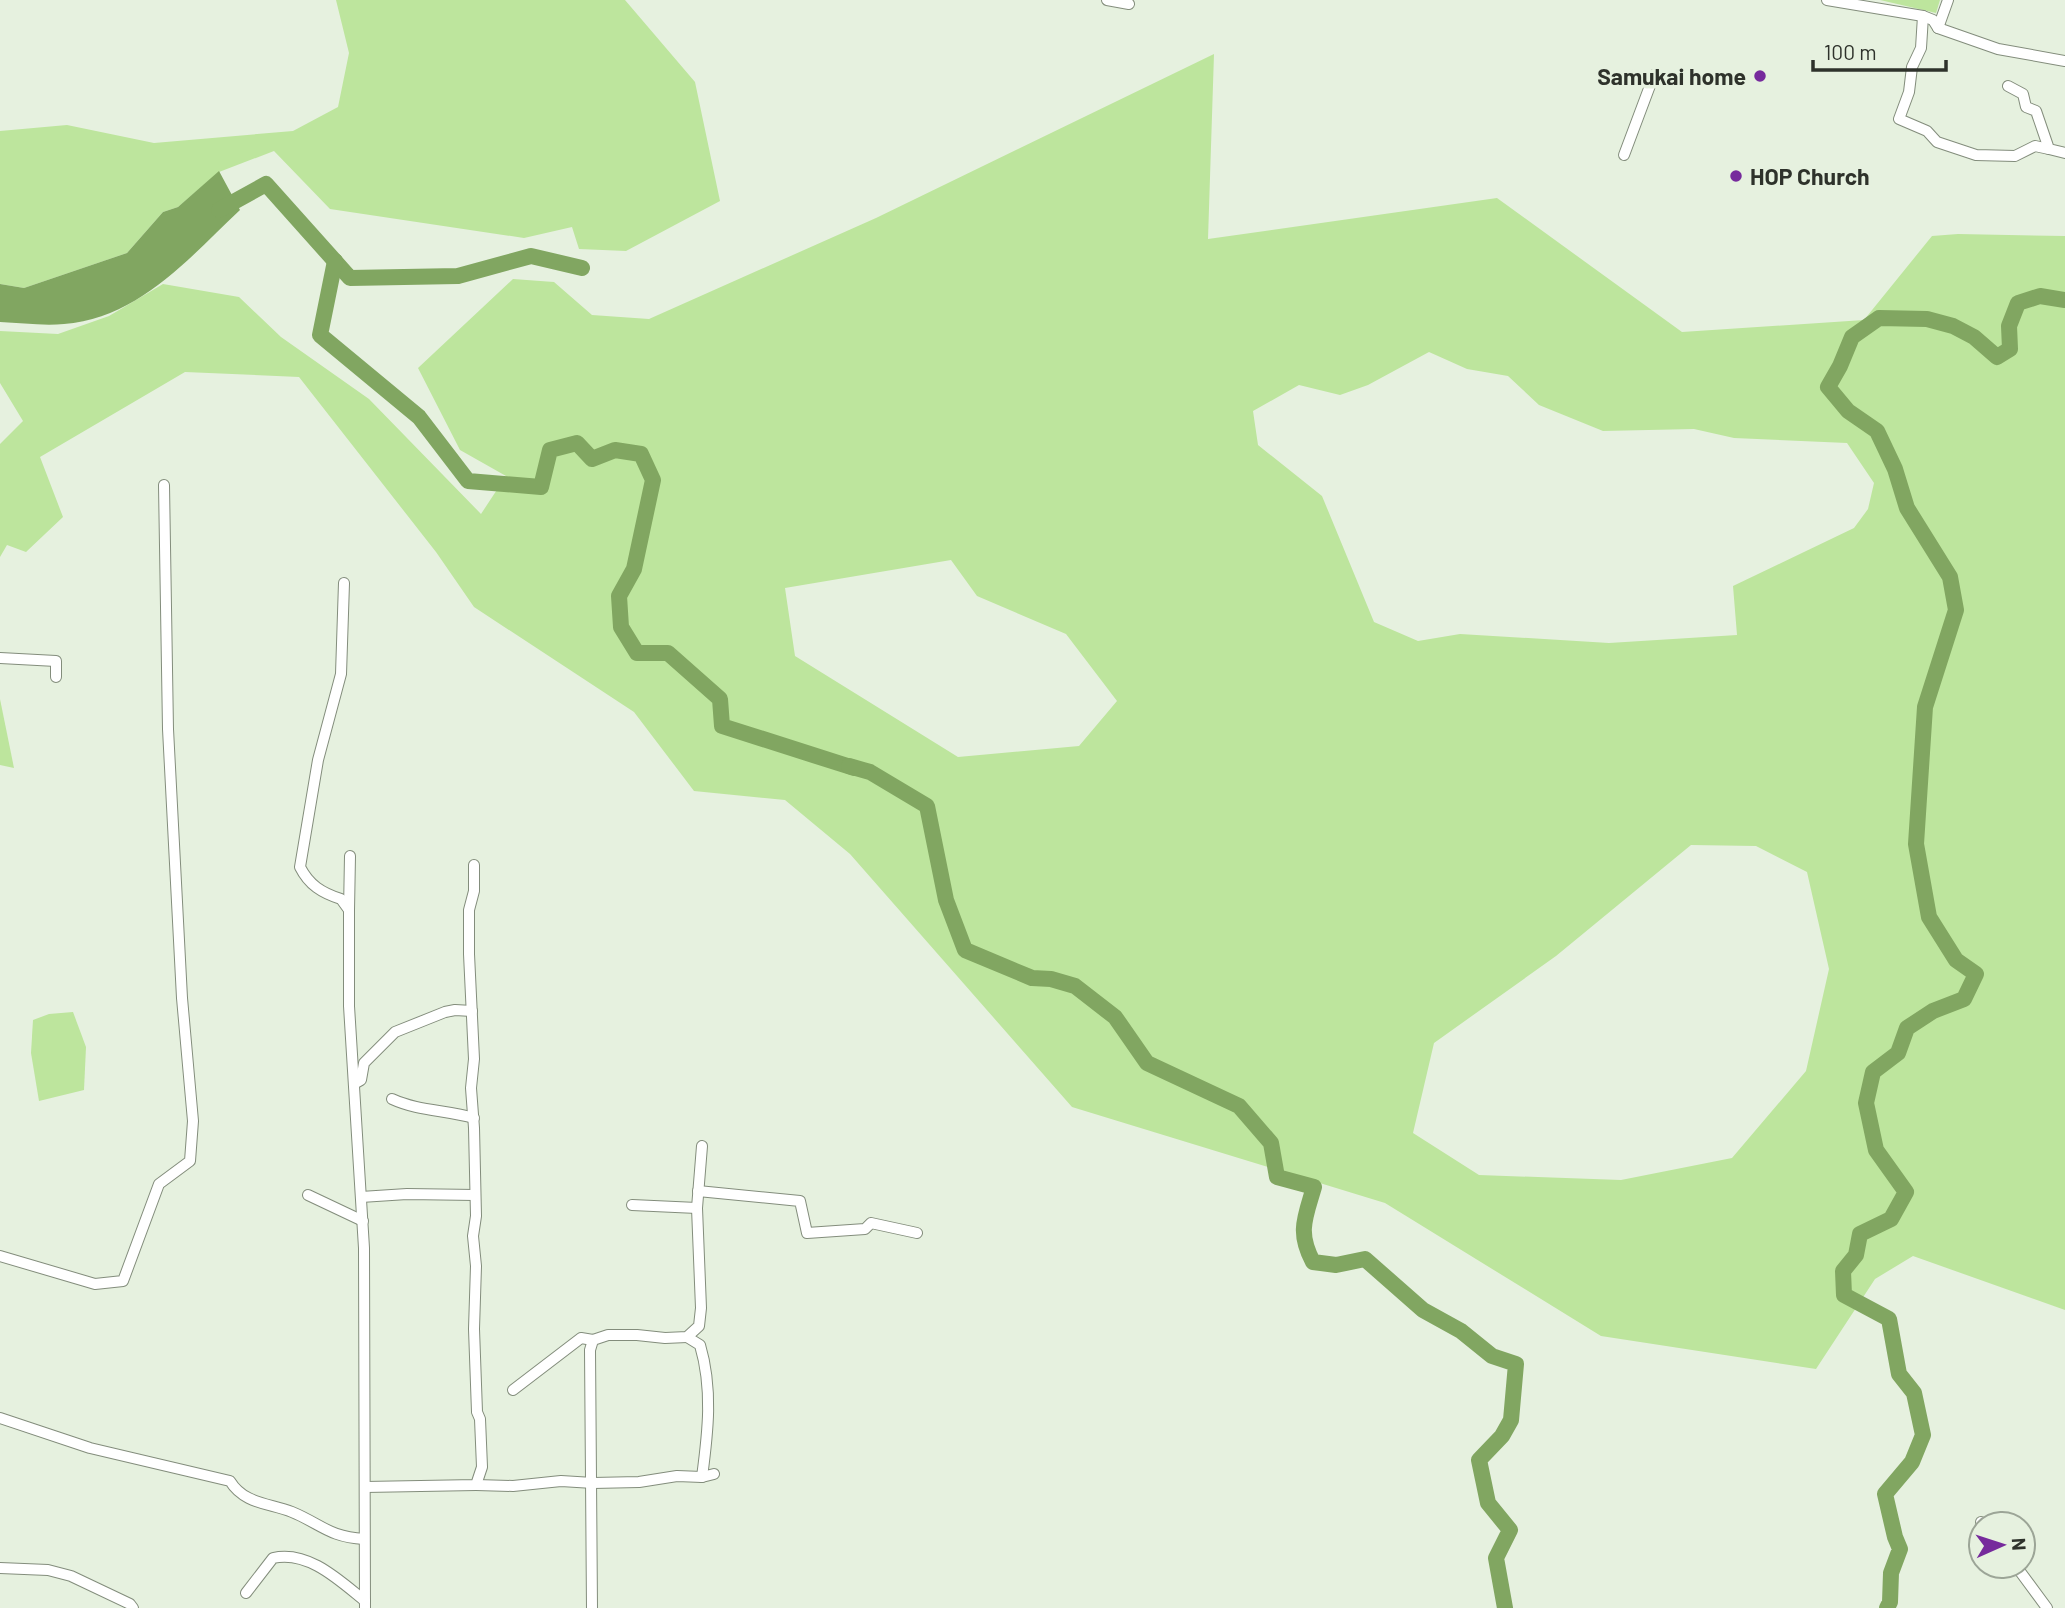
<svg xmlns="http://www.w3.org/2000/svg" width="2065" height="1608" viewBox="0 0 2065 1608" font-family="Barlow,sans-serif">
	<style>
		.green { fill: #bde59d; fill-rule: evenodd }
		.water { fill: #81a661 }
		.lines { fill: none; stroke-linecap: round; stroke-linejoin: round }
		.river { stroke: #81a661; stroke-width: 16 }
		.minor-casing { stroke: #838d7c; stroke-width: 12 }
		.minor { stroke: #fff; stroke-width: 10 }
		.poi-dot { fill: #762a9c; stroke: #e6f1df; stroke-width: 2.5 }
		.labels { text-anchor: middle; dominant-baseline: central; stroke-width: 7; stroke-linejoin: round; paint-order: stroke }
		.poi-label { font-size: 23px; font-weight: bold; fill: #2e322b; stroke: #e6f1df; text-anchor: end }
	</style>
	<rect width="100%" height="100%" fill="#e6f1df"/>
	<g class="green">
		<polygon points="336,0 625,0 695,82 720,201 626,251 579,249 572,227 524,238 330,209 274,151 219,172 178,207 163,212 127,253 24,288 0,284 0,131 67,125 154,143 293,131 338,107 349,53"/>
		<polygon points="1880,0 1940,0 1936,13"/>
		<path d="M 1214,54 L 1208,239 L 1497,198 L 1682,332 L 1864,320 L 1932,236 L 1958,234 L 2065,236 L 2065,1310 L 1913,1256 L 1875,1279 L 1816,1369 L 1601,1336 L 1385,1203 L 1072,1107 L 850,854 L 785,800 L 694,791 L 634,712 L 474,607 L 436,552 L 299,377 L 185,372 L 40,457 L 63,517 L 26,552 L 7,545 L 0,557 L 0,444 L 23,421 L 0,383 L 0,331 L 58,334 L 109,316 L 163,284 L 239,297 L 281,337 L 369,399 L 481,514 L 506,476 L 460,450 L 418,368 L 513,279 L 554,282 L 592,315 L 649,319 L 876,218 ZM 1429,352 L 1467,369 L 1508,376 L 1539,405 L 1603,431 L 1694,429 L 1734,438 L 1847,443 L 1874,483 L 1868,509 L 1854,528 L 1733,586 L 1737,635 L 1609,643 L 1460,634 L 1418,641 L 1374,622 L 1322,496 L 1258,445 L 1253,411 L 1299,385 L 1340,395 L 1368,385 ZM 951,560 L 977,596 L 1066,634 L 1117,701 L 1079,746 L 958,757 L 795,656 L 785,588 ZM 1691,845 L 1756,846 L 1807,872 L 1829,969 L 1806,1071 L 1732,1158 L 1621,1180 L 1479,1175 L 1413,1133 L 1434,1043 L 1556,956 Z"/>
		<polygon points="0,699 14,768 0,765"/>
		<polygon points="73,1012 86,1047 84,1090 39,1101 31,1053 33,1020 49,1014"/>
	</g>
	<path class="water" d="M 219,171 L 240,210 C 189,258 139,318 64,324 C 44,326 21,323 0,322 L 0,284 L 24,288 L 127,253 L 163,212 L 178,207 Z"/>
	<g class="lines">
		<g class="river">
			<polyline points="219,210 266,184 350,278 458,276 531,256 582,268"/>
			<polyline points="335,261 320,335 419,417 468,481 541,487 550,450 577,443 592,459 615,450 641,454 653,480 634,569 619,596 621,627 637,653 668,653 720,699 722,726 854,768"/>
			<path d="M 849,766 L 870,772 L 927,806 L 946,900 L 965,950 L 1032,978 L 1051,979 L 1075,986 L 1115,1017 L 1147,1063 L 1239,1106 L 1271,1143 L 1277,1177 L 1314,1187 C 1305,1218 1297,1232 1313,1262 L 1336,1265 L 1365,1259 L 1423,1310 L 1461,1331 L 1492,1356 L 1516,1364 L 1511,1420 L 1502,1436 L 1479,1460 L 1488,1503 L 1510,1530 L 1496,1558 L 1505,1608"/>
			<polyline points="1887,1608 1890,1602 1891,1573 1900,1549 1895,1537 1885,1494 1912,1462 1923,1435 1914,1393 1899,1374 1889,1319 1844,1295 1843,1271 1856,1255 1860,1234 1891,1219 1906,1192 1876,1150 1866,1103 1873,1072 1898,1053 1907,1028 1933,1011 1964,999 1976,974 1956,960 1929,917 1916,844 1925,707 1956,610 1950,577 1907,508 1895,469 1877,431 1848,411 1828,387 1840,366 1852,337 1879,318 1927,319 1953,326 1974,337 1997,357 2010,349 2009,326 2018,303 2040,296 2065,300"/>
		</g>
		<defs>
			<g id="minor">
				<polyline points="1107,0 1129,4"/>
				<polyline points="1827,0 1923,16 1933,20 1938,28 1998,49 2065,61"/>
				<polyline points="1923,16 1921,48 1912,67 1909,92 1899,119 1927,131 1937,142 1976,155 2015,156 2035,146 2049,149"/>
				<polyline points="1938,28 1948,0"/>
				<polyline points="2008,86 2023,94 2026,107 2036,111 2049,149 2065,153"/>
				<polyline points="1624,155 1654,75"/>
				<path d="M 344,583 L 341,674 L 318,760 L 300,867 C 309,885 322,893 341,899 L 349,910 L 349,1006 L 364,1248 L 365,1608"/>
				<polyline points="0,658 56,661 56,677"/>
				<polyline points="349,910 350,856"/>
				<polyline points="354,1084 361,1080 364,1063 395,1032 445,1012 455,1010 472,1011"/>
				<path d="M 392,1099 C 418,1111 447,1110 474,1118"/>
				<polyline points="698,1191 800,1201 807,1233 865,1229 871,1223 917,1233"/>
				<polyline points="308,1195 363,1221"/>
				<polyline points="361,1197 407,1194 475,1195"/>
				<polyline points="632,1205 697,1208"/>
				<polyline points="0,1256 95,1284 123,1281 159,1184 190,1161 193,1121 182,998 168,729 164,485"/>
				<path d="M 687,1337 L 700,1345 C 713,1389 708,1432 702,1477"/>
				<polyline points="513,1390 581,1338 593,1340"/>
				<path d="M 0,1418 L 90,1448 L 230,1481 C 244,1504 269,1503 292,1512 C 321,1524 329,1537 364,1539"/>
				<polyline points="476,1485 513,1486 561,1481 593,1483 639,1482 677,1476 702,1477 714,1474"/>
				<polyline points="365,1487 476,1485 482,1467 480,1419 477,1412 474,1329 476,1266 473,1236 476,1216 474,1128 471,1088 474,1059 469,954 469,910 474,891 474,865"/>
				<polyline points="1981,1522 1983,1524"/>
				<polyline points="2016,1566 2047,1608"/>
				<polyline points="0,1568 48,1570 71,1576 130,1604 133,1608"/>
				<path d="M 246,1593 L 273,1558 C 308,1550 339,1580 365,1601"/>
				<polyline points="592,1608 590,1350 593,1340 608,1335 637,1335 665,1338 687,1337 699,1326 701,1308 697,1208 702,1146"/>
			</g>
		</defs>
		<use href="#minor" class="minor-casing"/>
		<use href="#minor" class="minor"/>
	</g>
	<g class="poi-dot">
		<circle cx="1760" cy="76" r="7"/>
		<circle cx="1736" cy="176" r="7"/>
	</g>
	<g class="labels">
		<g class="poi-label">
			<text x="1746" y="76">Samukai home</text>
			<text x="1750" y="176" text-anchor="start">HOP Church</text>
		</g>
	</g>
	<g transform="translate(2002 1545) rotate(87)"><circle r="33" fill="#e6f1df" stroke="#9ca597" stroke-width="2"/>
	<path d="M0-5L12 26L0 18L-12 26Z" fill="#762a9c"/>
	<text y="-10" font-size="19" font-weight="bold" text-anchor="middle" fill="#2e322b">N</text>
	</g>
	<path d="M1813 60v10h133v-10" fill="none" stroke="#2e322b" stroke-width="3.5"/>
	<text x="1824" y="60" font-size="21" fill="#2e322b" stroke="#e6f1df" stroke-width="5" paint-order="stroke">100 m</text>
</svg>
